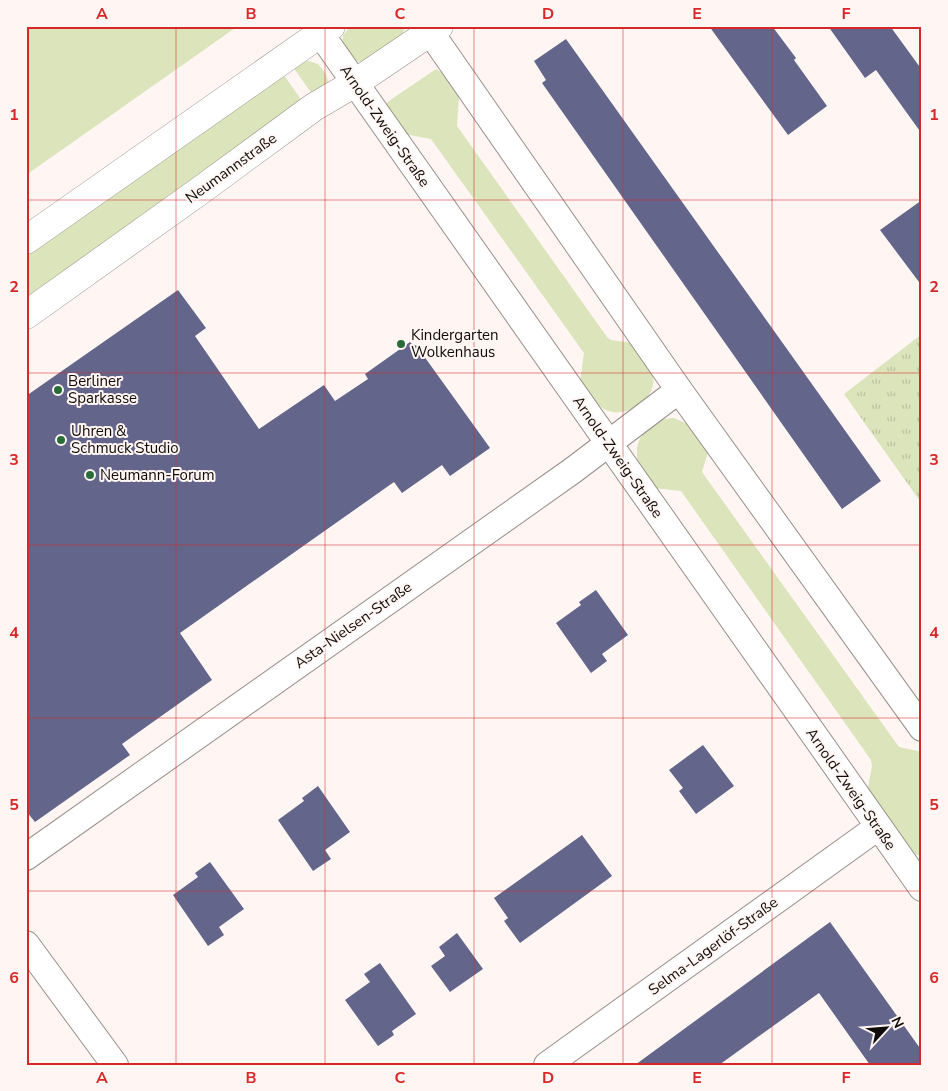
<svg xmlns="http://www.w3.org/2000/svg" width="948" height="1091" viewBox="0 0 948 1091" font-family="'Nunito Sans',sans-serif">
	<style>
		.grass { fill: #dbe4ba }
		.park { fill: url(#park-tufts) }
		.building { fill: #63658b }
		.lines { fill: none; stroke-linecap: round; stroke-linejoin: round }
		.minor-casing { stroke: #998f8b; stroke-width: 28 }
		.tertiary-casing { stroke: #998f8b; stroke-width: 29 }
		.minor { stroke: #fff; stroke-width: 26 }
		.tertiary { stroke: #fff; stroke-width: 28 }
		.grid { fill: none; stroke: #d62828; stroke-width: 1; stroke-opacity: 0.55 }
		.poi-dot { fill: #286c37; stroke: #fff6f3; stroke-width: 2 }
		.labels { text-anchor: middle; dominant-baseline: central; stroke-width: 4; stroke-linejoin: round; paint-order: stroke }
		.street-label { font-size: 15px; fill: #0e0a09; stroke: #fff6f3 }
		.poi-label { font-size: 15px; fill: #0e0a09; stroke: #fff6f3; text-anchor: start }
		.neatline { fill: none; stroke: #d62828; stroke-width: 2 }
		.grid-label { font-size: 16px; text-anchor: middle; font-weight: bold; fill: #d62828 }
	</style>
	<defs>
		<pattern id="park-tufts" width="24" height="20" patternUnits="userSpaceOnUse" patternTransform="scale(1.25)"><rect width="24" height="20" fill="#dbe4ba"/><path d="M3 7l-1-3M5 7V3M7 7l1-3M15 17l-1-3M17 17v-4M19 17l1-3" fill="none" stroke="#bbc29f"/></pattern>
	</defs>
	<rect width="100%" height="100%" fill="#fff6f3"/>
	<g class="grass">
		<polygon points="26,26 238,26 26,175"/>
		<path d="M 351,26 L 406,26 L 401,36 L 363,62 C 353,62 349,53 342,45 L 343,35 Z"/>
		<polygon points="305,60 318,64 326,74 329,85 315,98 293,67"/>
		<path d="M 436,69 L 445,75 L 459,96 L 457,126 L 607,337 L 611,340 L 633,343 C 638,352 648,362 652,372 C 661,397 627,420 606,410 C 594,404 588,392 580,382 L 584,353 L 431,139 L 404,134 L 386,103 Z"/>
		<polygon points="283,74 305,105 26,301 26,255"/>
		<path d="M 674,418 L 692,426 L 709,449 L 702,472 L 899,747 L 922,752 L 922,856 L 915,854 L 868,788 L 872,766 L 871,760 L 681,491 L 654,488 C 649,481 642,472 639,464 C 630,440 651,418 674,418 Z"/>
	</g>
	<polygon class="park" points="922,334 922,504 844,394"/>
	<g class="building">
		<polygon points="709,26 772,26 796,58 794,60 827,106 788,135"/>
		<polygon points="828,26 890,26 922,70 922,134 876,70 865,78"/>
		<polygon points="566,39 881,481 842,509 542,83 546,80 534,61"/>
		<polygon points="922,200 922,286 880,230"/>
		<polygon points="178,290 206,328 195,336 259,429 324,385 335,401 368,379 365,374 410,342 414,346 416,345 490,448 450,476 442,465 402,493 394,482 180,633 212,680 122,744 130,755 35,822 26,811 26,396"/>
		<polygon points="596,590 628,635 602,654 607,661 591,673 556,623 581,605 579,602"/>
		<polygon points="703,745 734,786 696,814 679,791 683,788 669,770"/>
		<polygon points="318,786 350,832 325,850 331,859 313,871 278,820 304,801 302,798"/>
		<polygon points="582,835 612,876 520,943 504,921 508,918 494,898"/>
		<polygon points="210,862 244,909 219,927 224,935 208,946 173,895 198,877 195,873"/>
		<polygon points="830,922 922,1051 922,1065 870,1065 819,993 719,1065 635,1065"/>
		<polygon points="457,933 483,969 450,992 431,966 445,956 439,947"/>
		<polygon points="380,963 416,1014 392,1031 394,1035 378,1046 345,1000 370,982 364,974"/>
	</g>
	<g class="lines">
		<defs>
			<g id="minor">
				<polyline points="315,26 922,888"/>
				<polyline points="426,26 679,390 922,728"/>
				<polyline points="26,857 572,471 679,390"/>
				<polyline points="26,944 115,1065"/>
				<polyline points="547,1065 878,827"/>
			</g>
			<g id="tertiary">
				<polyline points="26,240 331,26"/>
				<polyline points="26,315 201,190 314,107 355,83 439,26"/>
			</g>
		</defs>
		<use href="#minor" class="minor-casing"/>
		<use href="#tertiary" class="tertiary-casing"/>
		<use href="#minor" class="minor"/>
		<use href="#tertiary" class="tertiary"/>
	</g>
	<path class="grid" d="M 176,26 L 176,1065M 325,26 L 325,1065M 474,26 L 474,1065M 623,26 L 623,1065M 772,26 L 772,1065M 26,200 L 922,200M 26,373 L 922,373M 26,545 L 922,545M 26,718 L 922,718M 26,891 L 922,891"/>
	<g class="poi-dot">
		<circle cx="401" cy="344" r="5"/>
		<circle cx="58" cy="390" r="5"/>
		<circle cx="61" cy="440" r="5"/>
		<circle cx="90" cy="475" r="5"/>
	</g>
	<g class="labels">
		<g class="street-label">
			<text transform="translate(385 126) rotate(55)">Arnold-Zweig-Straße</text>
			<text transform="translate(231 168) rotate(-36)">Neumannstraße</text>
			<text transform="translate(618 457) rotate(55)">Arnold-Zweig-Straße</text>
			<text transform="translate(353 625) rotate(-35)">Asta-Nielsen-Straße</text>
			<text transform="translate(851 789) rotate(55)">Arnold-Zweig-Straße</text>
			<text transform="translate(713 946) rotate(-36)">Selma-Lagerlöf-Straße</text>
		</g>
		<g class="poi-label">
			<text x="411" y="335">Kindergarten<tspan x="411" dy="17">Wolkenhaus</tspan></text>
			<text x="68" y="381">Berliner<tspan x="68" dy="17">Sparkasse</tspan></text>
			<text x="71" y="431">Uhren &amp;<tspan x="71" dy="17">Schmuck Studio</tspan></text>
			<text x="100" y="475">Neumann-Forum</text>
		</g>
	</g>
	<rect width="948" height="1091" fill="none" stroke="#fff6f3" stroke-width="55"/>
	<g transform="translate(886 1028) rotate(64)" stroke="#fff6f3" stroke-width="4" paint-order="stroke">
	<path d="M0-4L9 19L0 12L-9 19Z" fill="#0e0a09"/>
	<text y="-8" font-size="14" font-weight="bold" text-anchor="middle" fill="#0e0a09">N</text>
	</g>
	<rect x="28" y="28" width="892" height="1036" class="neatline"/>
	<g class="grid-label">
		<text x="102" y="19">A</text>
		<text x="251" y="19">B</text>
		<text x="400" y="19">C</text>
		<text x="548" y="19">D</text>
		<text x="697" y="19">E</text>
		<text x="846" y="19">F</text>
		<text x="14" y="120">1</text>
		<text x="934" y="120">1</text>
		<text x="14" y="292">2</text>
		<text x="934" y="292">2</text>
		<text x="14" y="465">3</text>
		<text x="934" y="465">3</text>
		<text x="14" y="638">4</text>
		<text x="934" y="638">4</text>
		<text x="14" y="810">5</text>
		<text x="934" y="810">5</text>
		<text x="14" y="983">6</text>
		<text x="934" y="983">6</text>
		<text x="102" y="1083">A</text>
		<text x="251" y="1083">B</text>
		<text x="400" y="1083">C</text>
		<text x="548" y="1083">D</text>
		<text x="697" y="1083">E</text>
		<text x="846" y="1083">F</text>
	</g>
</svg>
